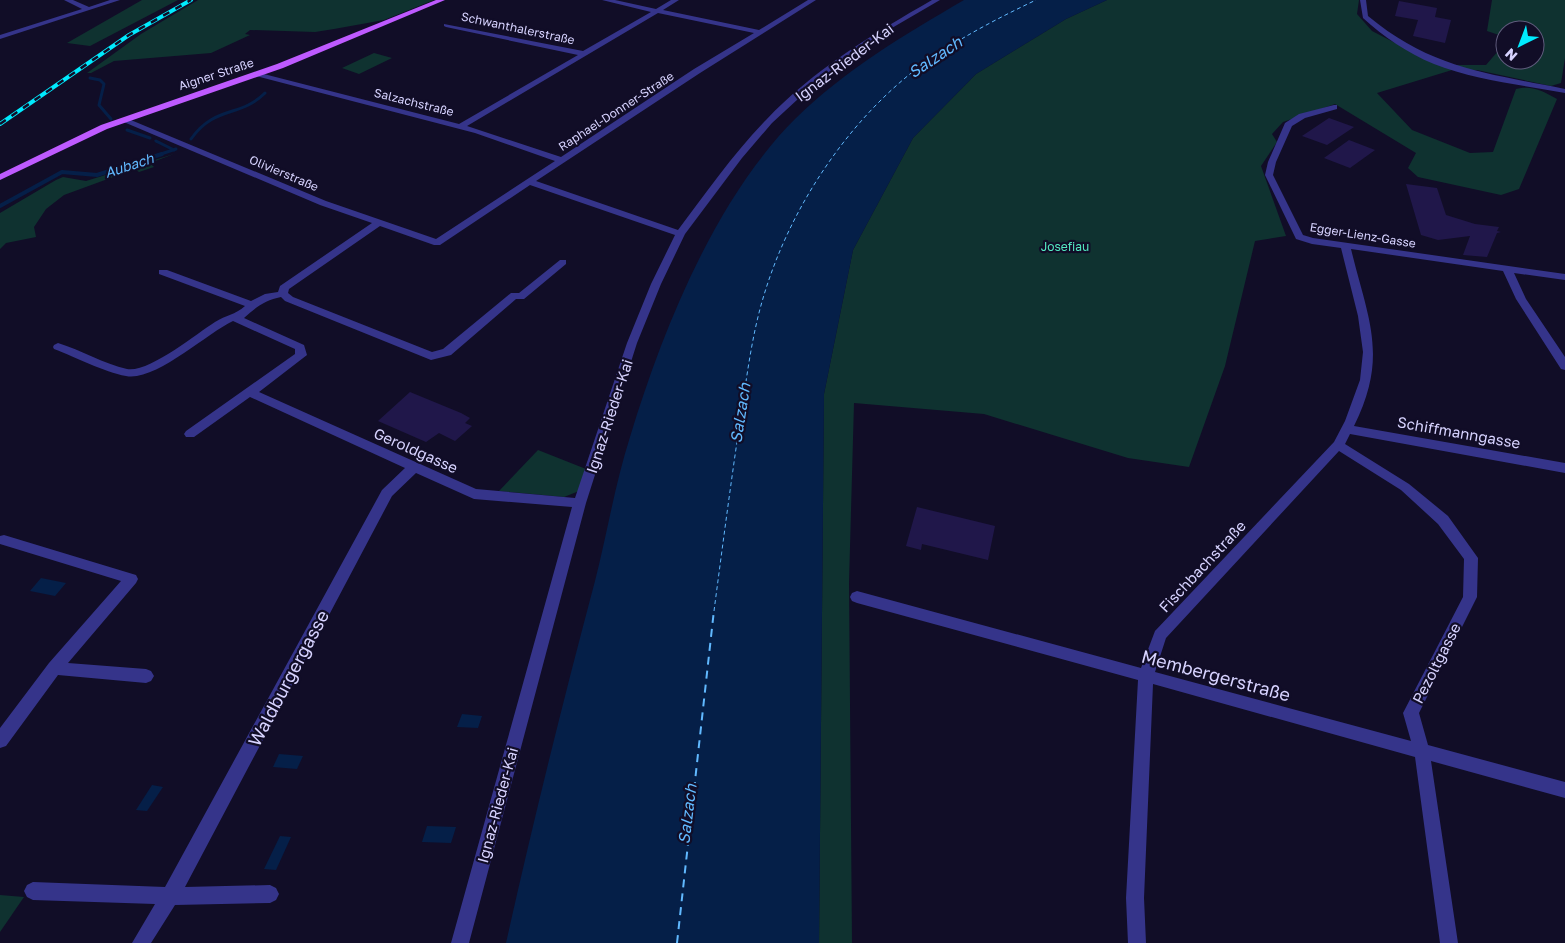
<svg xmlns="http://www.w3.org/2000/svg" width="1565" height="943" viewBox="0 0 1565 943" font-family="'Golos Text',sans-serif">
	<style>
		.green { fill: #0f3230 }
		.water { fill: #051f48 }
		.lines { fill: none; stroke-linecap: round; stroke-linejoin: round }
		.stream-far1 { stroke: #051f48; stroke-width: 3 }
		.stream { stroke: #051f48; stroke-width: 4 }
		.ferry-far1 { stroke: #61b9ff; stroke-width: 1; stroke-dasharray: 4 3; stroke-linecap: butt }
		.ferry { stroke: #61b9ff; stroke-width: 2; stroke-dasharray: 8 6; stroke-linecap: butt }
		.building { fill: #20174a }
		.minor { fill: #35348a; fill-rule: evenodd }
		.major { fill: #be5aff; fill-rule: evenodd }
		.rail-casing { stroke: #00eafe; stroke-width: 4 }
		.rail { stroke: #110d27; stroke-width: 2.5; stroke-dasharray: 7; stroke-linecap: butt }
		.labels { text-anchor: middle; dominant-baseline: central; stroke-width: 4.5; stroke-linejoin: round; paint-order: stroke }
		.far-street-label { font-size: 12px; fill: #d7d3ff; stroke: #110d27 }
		.far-park-label { font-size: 12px; fill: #54eac2; stroke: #110d27 }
		.far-water-label { font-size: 14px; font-style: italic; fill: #61b9ff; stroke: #110d27 }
		.street-label { font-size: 15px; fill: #d7d3ff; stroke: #110d27 }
		.water-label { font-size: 16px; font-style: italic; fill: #61b9ff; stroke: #110d27 }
		.near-street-label { font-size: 18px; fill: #d7d3ff; stroke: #110d27 }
	</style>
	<rect width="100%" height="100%" fill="#110d27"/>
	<g class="green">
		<polygon points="142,0 178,0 90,46 67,43"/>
		<polygon points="198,0 434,0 384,20 334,29 315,32 250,30 245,34 250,35 211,53 114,61 91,73 87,73 141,34"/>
		<path d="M 1107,0 L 1359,0 L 1357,14 L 1372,31 L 1438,65 L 1486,65 L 1505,43 L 1505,60 L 1535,60 L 1535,30 L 1505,30 L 1505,37 L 1487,31 L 1492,0 L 1565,0 L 1565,58 L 1561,83 L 1551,86 L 1477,70 L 1452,70 L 1377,93 L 1412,130 L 1470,153 L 1493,152 L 1516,89 C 1532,85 1543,91 1557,99 L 1519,189 L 1501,195 L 1418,177 L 1408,168 L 1416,153 L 1335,104 L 1283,122 L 1272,134 L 1277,142 L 1261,166 L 1286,236 L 1255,241 L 1225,366 L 1189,467 L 1128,458 L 984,414 L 854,403 L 849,583 L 852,943 L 819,943 L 824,394 L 853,250 L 913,138 L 976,74 L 1066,19 Z"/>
		<polygon points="374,53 392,58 359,74 342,68"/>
		<polygon points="174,154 150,163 154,167 139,172 135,169 64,195 46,209 34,227 36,237 6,243 0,249 0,213 56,180 63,177 86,181"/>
		<polygon points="538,450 586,469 579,491 564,497 499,491"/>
		<polygon points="0,895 24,897 0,932"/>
	</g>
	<g class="water">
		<path d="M 964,0 L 1107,0 L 1066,19 L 976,74 L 913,138 L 853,250 L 824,394 L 819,943 L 506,943 C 533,822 563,701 595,581 C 607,534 615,484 630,437 C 662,331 715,199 795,119 C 845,70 904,35 964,0 Z"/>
		<polygon points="41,578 66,583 55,596 30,591"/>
		<polygon points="462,714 482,716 478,728 457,727"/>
		<polygon points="279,754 303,756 297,769 273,767"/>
		<polygon points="152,785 163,787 147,811 136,810"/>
		<polygon points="427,826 456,827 451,843 422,842"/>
		<polygon points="280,836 291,837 276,870 264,869"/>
	</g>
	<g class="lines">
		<g class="stream-far1">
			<polyline points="90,78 100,80 104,84 99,105 111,119"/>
			<polyline points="127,130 150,138"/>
			<path d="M 191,139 C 215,105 240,118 265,93"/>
			<polyline points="156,141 174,150"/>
			<polyline points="158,155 176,149"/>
		</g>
		<polyline class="stream" points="0,206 62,172 97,175 162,154"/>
		<path class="ferry-far1" d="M 714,611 C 722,550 730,489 739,428 C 746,384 751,337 764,295 C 789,212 842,129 910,74 C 948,44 992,21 1036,0"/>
		<polyline class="ferry" points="677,943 714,610"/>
	</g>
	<g class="building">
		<polygon points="1399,1 1437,8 1435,17 1451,20 1445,43 1413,36 1418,20 1395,16"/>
		<polygon points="1329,118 1354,127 1327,145 1302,136"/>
		<polygon points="1349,140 1375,150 1350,168 1324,158"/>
		<polygon points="1406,184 1437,188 1446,215 1475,224 1499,227 1497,231 1501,232 1497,233 1487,257 1463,255 1470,236 1438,240 1421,235"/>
		<polygon points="410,392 461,413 470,418 465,423 472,426 455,441 439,433 426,442 378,421"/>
		<polygon points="917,507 995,526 988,560 922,544 921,550 906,546"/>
	</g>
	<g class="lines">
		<g class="minor">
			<polygon points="64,0 73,0 89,7 110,0 120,0 0,39 0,35 82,9"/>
			<path d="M 602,0 L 615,0 L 656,9 L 671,0 L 679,0 L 663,10 L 759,30 L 808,0 L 816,0 L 700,73 L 536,181 L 678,230 C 706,193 733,154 766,120 C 813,70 873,34 932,0 L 940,0 L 885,32 L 811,87 L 772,123 L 742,158 L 685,234 L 661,284 L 637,343 L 586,503 L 469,943 L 451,943 L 572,507 L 474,499 L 416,473 L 392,496 L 185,887 L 270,885 L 276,888 L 279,894 L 276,900 L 270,903 L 175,905 L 151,943 L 132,943 L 155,904 L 33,900 L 27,897 L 24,891 L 27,885 L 33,882 L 165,887 L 382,490 L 405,468 L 250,397 L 194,437 L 186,437 L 184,434 L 186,431 L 295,354 L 295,349 L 233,321 C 207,333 155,382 126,376 C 104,372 75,357 54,349 L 53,347 L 54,345 L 58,343 C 81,350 104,364 127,369 C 149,373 196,334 215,322 C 226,315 235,315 245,306 L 159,274 L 159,270 L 167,270 L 251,301 L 265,294 L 278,292 L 280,286 L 372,223 L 320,205 L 119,120 L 126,118 L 326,201 L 436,239 L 555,161 L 475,133 L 256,76 L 256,72 L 459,124 L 578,55 L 446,27 L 444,26 L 444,24 L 583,51 L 651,12 ZM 658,13 L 754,33 L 694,69 L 561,157 L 467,126 ZM 530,185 L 675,235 L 651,284 L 627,343 L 575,498 L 476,489 L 259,392 L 307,355 L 304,345 L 244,318 C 255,308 265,300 281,297 L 285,301 L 431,360 L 451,355 L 516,299 L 524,299 L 566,264 L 566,260 L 560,260 L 519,293 L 511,293 L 443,349 L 432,352 L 293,297 L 288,293 L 289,289 L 380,226 L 434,245 L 440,245 Z"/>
			<path d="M 1360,0 L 1366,0 L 1368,16 C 1432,69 1487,73 1565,89 L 1565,93 C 1522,85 1475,80 1434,64 C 1407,53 1384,37 1363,18 Z"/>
			<path d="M 1334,105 L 1337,105 L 1337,109 L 1305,118 L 1292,126 L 1276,162 L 1273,175 L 1303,235 L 1313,238 L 1565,274 L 1565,280 L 1514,273 L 1526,299 L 1565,357 L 1565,370 L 1561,369 L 1516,299 L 1503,271 L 1351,249 C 1368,319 1389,356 1354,426 L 1565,463 L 1565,473 L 1350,434 L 1345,444 L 1409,484 L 1448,516 L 1478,558 L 1477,597 L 1419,713 L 1428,745 L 1565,782 L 1565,798 L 1431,761 L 1458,943 L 1440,943 L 1415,757 L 1153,684 L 1144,898 L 1146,943 L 1128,943 L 1126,898 L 1138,680 L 857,603 L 852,601 L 850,597 L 852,593 L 857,591 L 1141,668 L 1155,631 L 1334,442 L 1345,421 L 1360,380 L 1363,352 L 1358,316 L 1341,248 L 1312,244 L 1296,239 L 1265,175 L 1268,162 L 1285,123 L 1299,114 ZM 1339,451 L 1401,490 L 1438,524 L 1464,559 L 1463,597 L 1403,713 L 1411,741 L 1155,672 L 1166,638 Z"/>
			<polygon points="4,535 136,575 138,579 136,583 68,663 146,669 151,671 154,676 151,681 146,683 58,675 6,746 0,748 0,728 49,663 121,581 0,544 0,536"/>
		</g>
		<polygon class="major" points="436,0 445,0 283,68 107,129 0,180 0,174 101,125 277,64"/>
		<defs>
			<polyline id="rail" points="0,124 129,35 191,0"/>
		</defs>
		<use href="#rail" class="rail-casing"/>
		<use href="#rail" class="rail"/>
	</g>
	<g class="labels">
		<g class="far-street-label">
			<text transform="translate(518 28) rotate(12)">Schwanthalerstraße</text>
			<text transform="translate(216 74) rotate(-18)">Aigner Straße</text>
			<text transform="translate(414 102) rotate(14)">Salzachstraße</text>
			<text transform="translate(616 111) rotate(-33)">Raphael-Donner-Straße</text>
			<text transform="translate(284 173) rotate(23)">Olivierstraße</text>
			<text transform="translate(1363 235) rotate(9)">Egger-Lienz-Gasse</text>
		</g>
		<g class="far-park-label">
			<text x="1065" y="246">Josefiau</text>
		</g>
		<g class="far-water-label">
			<text transform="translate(129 165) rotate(-18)">Aubach</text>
		</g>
		<g class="street-label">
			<text transform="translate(844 62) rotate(-37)">Ignaz-Rieder-Kai</text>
			<text transform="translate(609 416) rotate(-72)">Ignaz-Rieder-Kai</text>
			<text transform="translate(1459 432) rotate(10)">Schiffmanngasse</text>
			<text transform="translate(416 450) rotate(24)">Geroldgasse</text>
			<text transform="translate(1202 566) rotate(-47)">Fischbachstraße</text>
			<text transform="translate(1436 663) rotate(-63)">Pezoltgasse</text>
			<text transform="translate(497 805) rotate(-75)">Ignaz-Rieder-Kai</text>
		</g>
		<g class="water-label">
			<text transform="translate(935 57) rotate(-34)">Salzach</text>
			<text transform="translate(740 413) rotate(-81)">Salzach</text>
			<text transform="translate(687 814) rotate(-83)">Salzach</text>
		</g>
		<g class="near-street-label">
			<text transform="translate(1216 675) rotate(15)">Membergerstraße</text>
			<text transform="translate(288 678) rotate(-62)">Waldburgergasse</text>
		</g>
	</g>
	<g transform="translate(1520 45) rotate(222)"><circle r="24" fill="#110d27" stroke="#605c7d"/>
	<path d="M0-4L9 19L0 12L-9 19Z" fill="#00eafe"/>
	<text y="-8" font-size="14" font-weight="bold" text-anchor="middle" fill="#d7d3ff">N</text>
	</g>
</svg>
